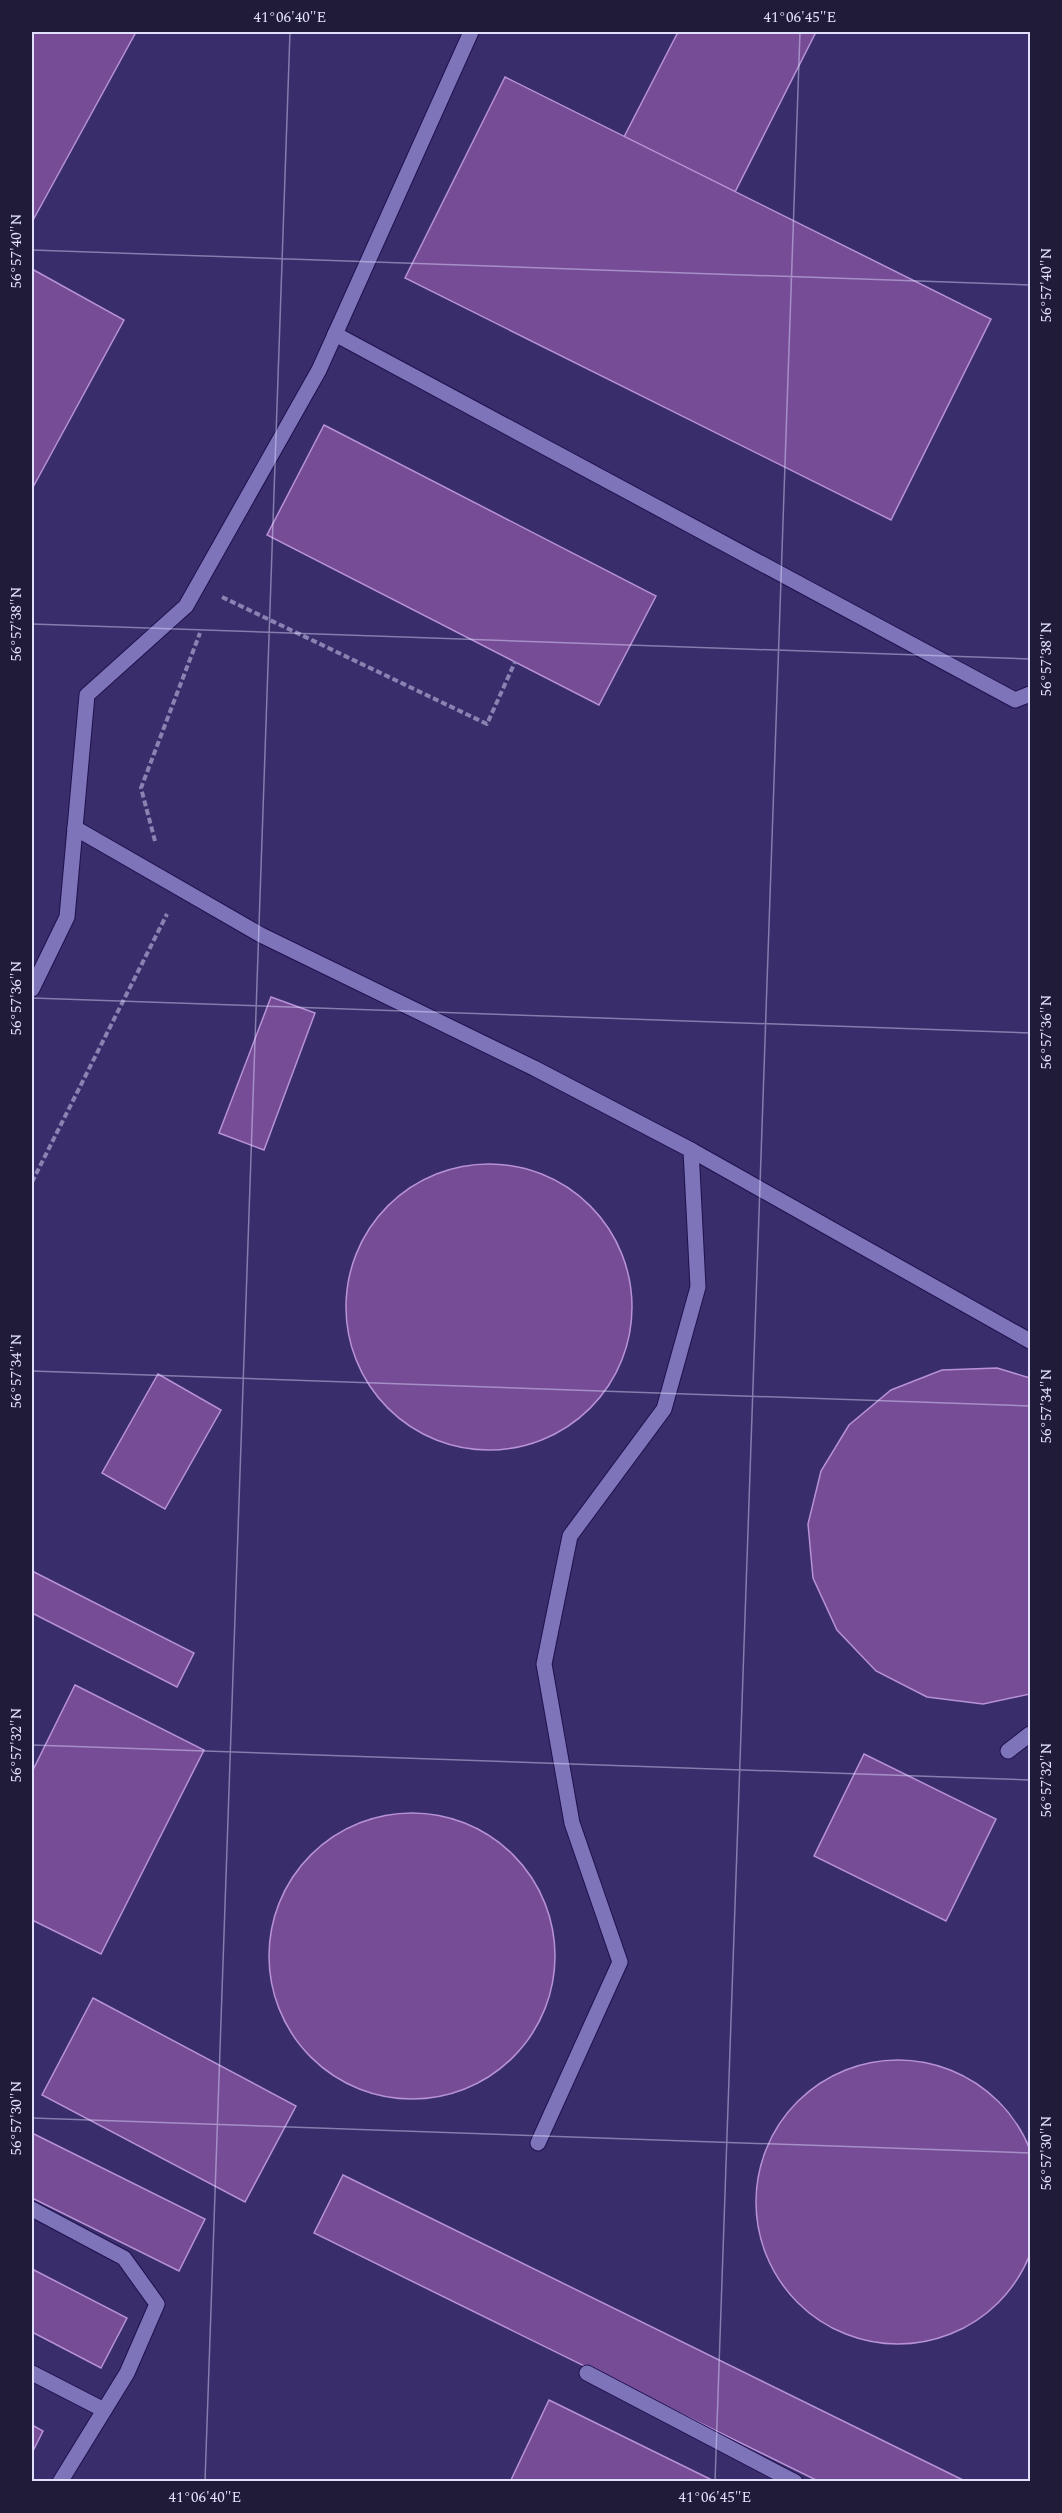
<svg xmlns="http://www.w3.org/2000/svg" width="1062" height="2513" viewBox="0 0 1062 2513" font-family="Spectral,serif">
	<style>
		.building { fill: #764c97; stroke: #b792d6; stroke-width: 1.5 }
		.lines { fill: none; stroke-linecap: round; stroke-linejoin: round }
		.service-casing { stroke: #21114e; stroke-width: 17 }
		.path { stroke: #8a83b2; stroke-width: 4; stroke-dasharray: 6 3; stroke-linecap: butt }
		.service { stroke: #7d74ba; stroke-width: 15 }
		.ticks { fill: none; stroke: #e2e0ff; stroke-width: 1.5; stroke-opacity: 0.45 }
		.neatline { fill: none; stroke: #e2e0ff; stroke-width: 2 }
		.ticks-label { font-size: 15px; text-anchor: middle; fill: #e2e0ff }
	</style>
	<rect width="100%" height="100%" fill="#392d6b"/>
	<g class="building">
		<polygon points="32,32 136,32 32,222"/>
		<polygon points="678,32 816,32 735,192 624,137"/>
		<polygon points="505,77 991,319 891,520 405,278"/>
		<polygon points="32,269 124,320 32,489"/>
		<polygon points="324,425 656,596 599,705 267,535"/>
		<polygon points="271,997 315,1013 264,1150 219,1133"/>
		<circle cx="489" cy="1307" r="143"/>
		<polygon points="997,1368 1030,1378 1030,1694 983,1704 927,1697 876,1671 837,1630 813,1578 808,1524 821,1471 849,1425 891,1390 942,1370"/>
		<polygon points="158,1374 221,1410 165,1509 102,1473"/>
		<polygon points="32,1571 194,1653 177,1687 32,1613"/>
		<polygon points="75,1685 204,1750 101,1954 32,1920 32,1772"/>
		<polygon points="864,1754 996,1819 946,1921 814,1856"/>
		<circle cx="412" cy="1956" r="143"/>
		<polygon points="93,1998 296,2106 245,2202 42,2095"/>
		<circle cx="898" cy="2202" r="142"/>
		<polygon points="32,2133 205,2219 179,2271 32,2198"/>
		<polygon points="343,2175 967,2482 820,2482 314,2233"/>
		<polygon points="32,2269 127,2318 101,2368 32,2332"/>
		<polygon points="549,2400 716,2482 510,2482"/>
		<polygon points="32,2425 43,2431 32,2453"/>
	</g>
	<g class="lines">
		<defs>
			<g id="service">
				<polyline points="335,334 1015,700 1030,694"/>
				<polyline points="75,828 261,935 534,1068 691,1150 698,1287 664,1409 570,1536 544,1664 572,1823 620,1962 538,2143"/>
				<polyline points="32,989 67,917 87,695 186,606 319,370 471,32"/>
				<polyline points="691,1150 1030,1341"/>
				<polyline points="1008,1751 1030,1734"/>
				<polyline points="32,2209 124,2258 157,2304 127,2373 60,2482"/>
				<polyline points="32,2373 104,2410"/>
				<polyline points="587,2373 795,2482"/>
			</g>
		</defs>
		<use href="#service" class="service-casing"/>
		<g class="path">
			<polyline points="222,597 487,724 515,662"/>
			<polyline points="155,841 141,788 200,633"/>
			<polyline points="32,1182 167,914"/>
		</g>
		<use href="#service" class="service"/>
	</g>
	<path class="ticks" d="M 32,250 L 1030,285M 32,624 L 1030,659M 32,998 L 1030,1033M 32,1371 L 1030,1406M 32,1745 L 1030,1780M 32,2118 L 1030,2153M 205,2482 L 290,32M 715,2482 L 800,32"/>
	<rect width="1062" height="2513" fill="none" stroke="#201c38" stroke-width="66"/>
	<rect x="33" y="33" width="996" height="2447" class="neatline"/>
	<g class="ticks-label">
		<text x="290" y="22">41°06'40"E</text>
		<text x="800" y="22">41°06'45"E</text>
		<text transform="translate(16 251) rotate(-90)" y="5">56°57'40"N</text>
		<text transform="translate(1046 285) rotate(-90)" y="5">56°57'40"N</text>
		<text transform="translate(16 624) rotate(-90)" y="5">56°57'38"N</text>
		<text transform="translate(1046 659) rotate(-90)" y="5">56°57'38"N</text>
		<text transform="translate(16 998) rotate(-90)" y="5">56°57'36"N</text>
		<text transform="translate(1046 1032) rotate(-90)" y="5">56°57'36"N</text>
		<text transform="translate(16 1371) rotate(-90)" y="5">56°57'34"N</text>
		<text transform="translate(1046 1406) rotate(-90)" y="5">56°57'34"N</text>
		<text transform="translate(16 1745) rotate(-90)" y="5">56°57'32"N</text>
		<text transform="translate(1046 1780) rotate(-90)" y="5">56°57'32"N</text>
		<text transform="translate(16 2118) rotate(-90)" y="5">56°57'30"N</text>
		<text transform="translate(1046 2153) rotate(-90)" y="5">56°57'30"N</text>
		<text x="205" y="2502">41°06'40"E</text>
		<text x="715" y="2502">41°06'45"E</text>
	</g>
</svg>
